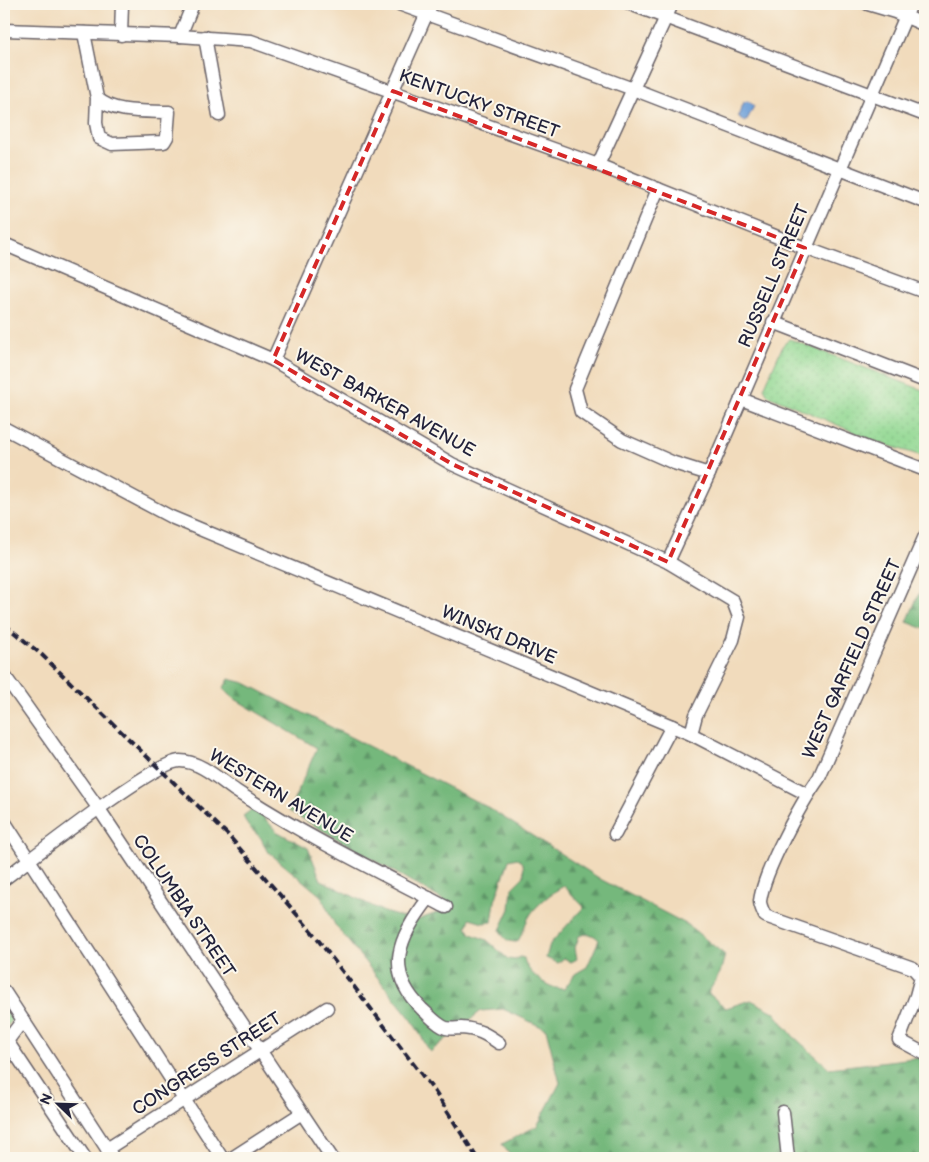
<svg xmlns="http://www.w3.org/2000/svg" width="929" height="1162" viewBox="0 0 929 1162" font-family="'Balsamiq Sans',sans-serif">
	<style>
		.green { fill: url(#green-dots); stroke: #5a7d66 }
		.forest { fill: url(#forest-firs); stroke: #4b6d5c; fill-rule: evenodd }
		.water { fill: #6d9fd8; stroke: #48608a }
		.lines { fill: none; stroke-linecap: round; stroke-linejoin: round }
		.minor-casing { stroke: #6a6368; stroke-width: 15 }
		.minor { stroke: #fff; stroke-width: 12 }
		.rail { stroke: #22223b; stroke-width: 4; stroke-dasharray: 8 4; stroke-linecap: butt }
		.marked { fill: none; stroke: #d62828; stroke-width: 4; stroke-dasharray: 10 6; stroke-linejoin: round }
		.labels { text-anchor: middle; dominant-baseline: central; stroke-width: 4; stroke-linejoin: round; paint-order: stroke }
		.street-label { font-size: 18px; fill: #22223b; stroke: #fbf7ec }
	</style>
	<defs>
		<pattern id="green-dots" width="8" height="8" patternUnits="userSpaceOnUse" patternTransform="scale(1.25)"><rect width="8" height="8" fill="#91d892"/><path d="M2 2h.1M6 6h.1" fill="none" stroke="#7db97f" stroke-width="1.8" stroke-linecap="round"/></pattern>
		<pattern id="forest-firs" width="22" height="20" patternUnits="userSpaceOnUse" patternTransform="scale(1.25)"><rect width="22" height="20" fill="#74b87c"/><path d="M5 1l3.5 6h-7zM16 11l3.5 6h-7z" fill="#5f9567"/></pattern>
	</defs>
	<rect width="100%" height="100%" fill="#fbf7ec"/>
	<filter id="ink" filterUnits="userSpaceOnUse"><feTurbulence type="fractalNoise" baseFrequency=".02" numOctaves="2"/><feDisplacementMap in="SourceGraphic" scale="10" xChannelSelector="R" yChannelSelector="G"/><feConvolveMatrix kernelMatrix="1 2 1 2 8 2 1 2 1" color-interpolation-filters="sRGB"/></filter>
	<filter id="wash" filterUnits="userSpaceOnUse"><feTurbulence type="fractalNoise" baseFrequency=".0096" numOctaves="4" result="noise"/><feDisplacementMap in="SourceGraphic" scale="20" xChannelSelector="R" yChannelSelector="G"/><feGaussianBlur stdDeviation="1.12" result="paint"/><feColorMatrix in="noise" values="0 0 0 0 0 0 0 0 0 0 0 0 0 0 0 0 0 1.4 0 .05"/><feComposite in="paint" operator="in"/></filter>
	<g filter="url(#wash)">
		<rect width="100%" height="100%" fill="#f1dbbc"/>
		<g class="green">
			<polygon points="790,339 925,391 925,457 877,442 768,395 764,388 783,345"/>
			<polygon points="4,1007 12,1019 4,1031"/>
		</g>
		<g class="forest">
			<polygon points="925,579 925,629 907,622"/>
			<path d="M 229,679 L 245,683 L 487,807 L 602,880 L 688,925 L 725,955 L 720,973 L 708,993 L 726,1008 L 751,1000 L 774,1012 L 793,1036 L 829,1068 L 914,1058 L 925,1059 L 925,1158 L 512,1158 L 502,1144 L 537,1126 L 560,1083 L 546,1029 L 503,1009 L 481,1011 L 430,1052 L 412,1020 L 335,925 L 321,896 L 267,851 L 261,838 L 248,826 L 243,816 L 251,810 L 261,814 L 276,831 L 308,848 L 321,880 L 384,912 L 415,921 L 450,908 L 443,900 L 289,811 L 317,748 L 235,699 L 223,689 ZM 517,858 L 523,863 L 524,876 L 512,888 L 510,909 L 500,930 C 504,939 507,942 517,942 C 523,934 524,926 529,917 C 535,906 552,892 564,886 L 584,907 L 550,944 L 546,958 L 558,963 L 564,958 L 571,962 L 577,959 L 575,948 L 579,936 C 588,933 592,933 599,940 L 587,967 L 575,974 L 564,989 C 550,990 526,973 524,958 L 520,957 L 515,960 L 508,959 L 487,940 L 471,934 L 467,927 L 470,919 L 483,923 L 492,922 L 495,901 L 509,860 Z"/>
		</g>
		<polygon class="water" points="748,101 754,106 747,120 744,122 738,116 744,102"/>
	</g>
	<g filter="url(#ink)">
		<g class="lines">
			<defs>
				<g id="minor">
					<polyline points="399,4 633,89 925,202"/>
					<polyline points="431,4 273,360 452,464 668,562 733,601 739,617 733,640 696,715 691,734"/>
					<polyline points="630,4 925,115"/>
					<polyline points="868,4 895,12 925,25"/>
					<polyline points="4,30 180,36 251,41 598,165 805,248 925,292"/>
					<path d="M 84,33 L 97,98 L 96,123 L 99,138 L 112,144 L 164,142 L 167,137 L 169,112 C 146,111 114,114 97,98"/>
					<polyline points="121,35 122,4"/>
					<polyline points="180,36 193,4"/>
					<polyline points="205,37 219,115"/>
					<polyline points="598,165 672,4"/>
					<polyline points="658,189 575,389 581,412 622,440 674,463 709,474"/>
					<polyline points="4,244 273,360"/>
					<polyline points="773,322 925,381"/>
					<polyline points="741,399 925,470"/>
					<polyline points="4,428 171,517 691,734 807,794"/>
					<path d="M 925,536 L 819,778 C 801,803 764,871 760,901 C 760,906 763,911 765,916 L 913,968 L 921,977 L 916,996 L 899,1040 L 925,1054"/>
					<polyline points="668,562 709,474 911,4"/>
					<polyline points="4,675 99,809 332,1158"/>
					<polyline points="4,821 222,1158"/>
					<polyline points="615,834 672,726"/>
					<path d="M 4,879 C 31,859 155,761 180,761 C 200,761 221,781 236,791 C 303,835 375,870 446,907"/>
					<path d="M 429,898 C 399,936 383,971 422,1009 C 429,1015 437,1025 446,1028 C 451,1029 457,1028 461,1028 C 478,1029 486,1034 499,1043"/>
					<polyline points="4,991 113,1158"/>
					<polyline points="7,1041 85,1158"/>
					<polyline points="4,1045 23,1020"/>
					<polyline points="783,1112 788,1158"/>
					<polyline points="107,1149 327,1008"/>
					<polyline points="232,1158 302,1113"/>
				</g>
			</defs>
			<use href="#minor" class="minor-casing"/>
			<use href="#minor" class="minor"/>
			<polyline class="rail" points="4,624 42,655 228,835 312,932 435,1092 477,1158"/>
		</g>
	</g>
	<path class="marked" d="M 393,91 L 805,248 L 668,562 L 452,464 L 273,360 Z"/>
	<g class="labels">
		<g class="street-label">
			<text transform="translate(479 104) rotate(20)">KENTUCKY STREET</text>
			<text transform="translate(774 276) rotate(-67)">RUSSELL STREET</text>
			<text transform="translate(385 403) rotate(29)">WEST BARKER AVENUE</text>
			<text transform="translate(499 635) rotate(23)">WINSKI DRIVE</text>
			<text transform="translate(852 659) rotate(-66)">WEST GARFIELD STREET</text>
			<text transform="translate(281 796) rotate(31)">WESTERN AVENUE</text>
			<text transform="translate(184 906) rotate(56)">COLUMBIA STREET</text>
			<text transform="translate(207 1064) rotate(-33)">CONGRESS STREET</text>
		</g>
	</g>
	<rect width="929" height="1162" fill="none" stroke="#fbf7ec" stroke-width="20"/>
	<g transform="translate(58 1104) rotate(293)" stroke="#fbf7ec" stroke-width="4" paint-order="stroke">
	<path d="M0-4L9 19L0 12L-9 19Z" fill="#22223b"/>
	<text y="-8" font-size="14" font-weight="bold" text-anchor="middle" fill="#22223b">N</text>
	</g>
</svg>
